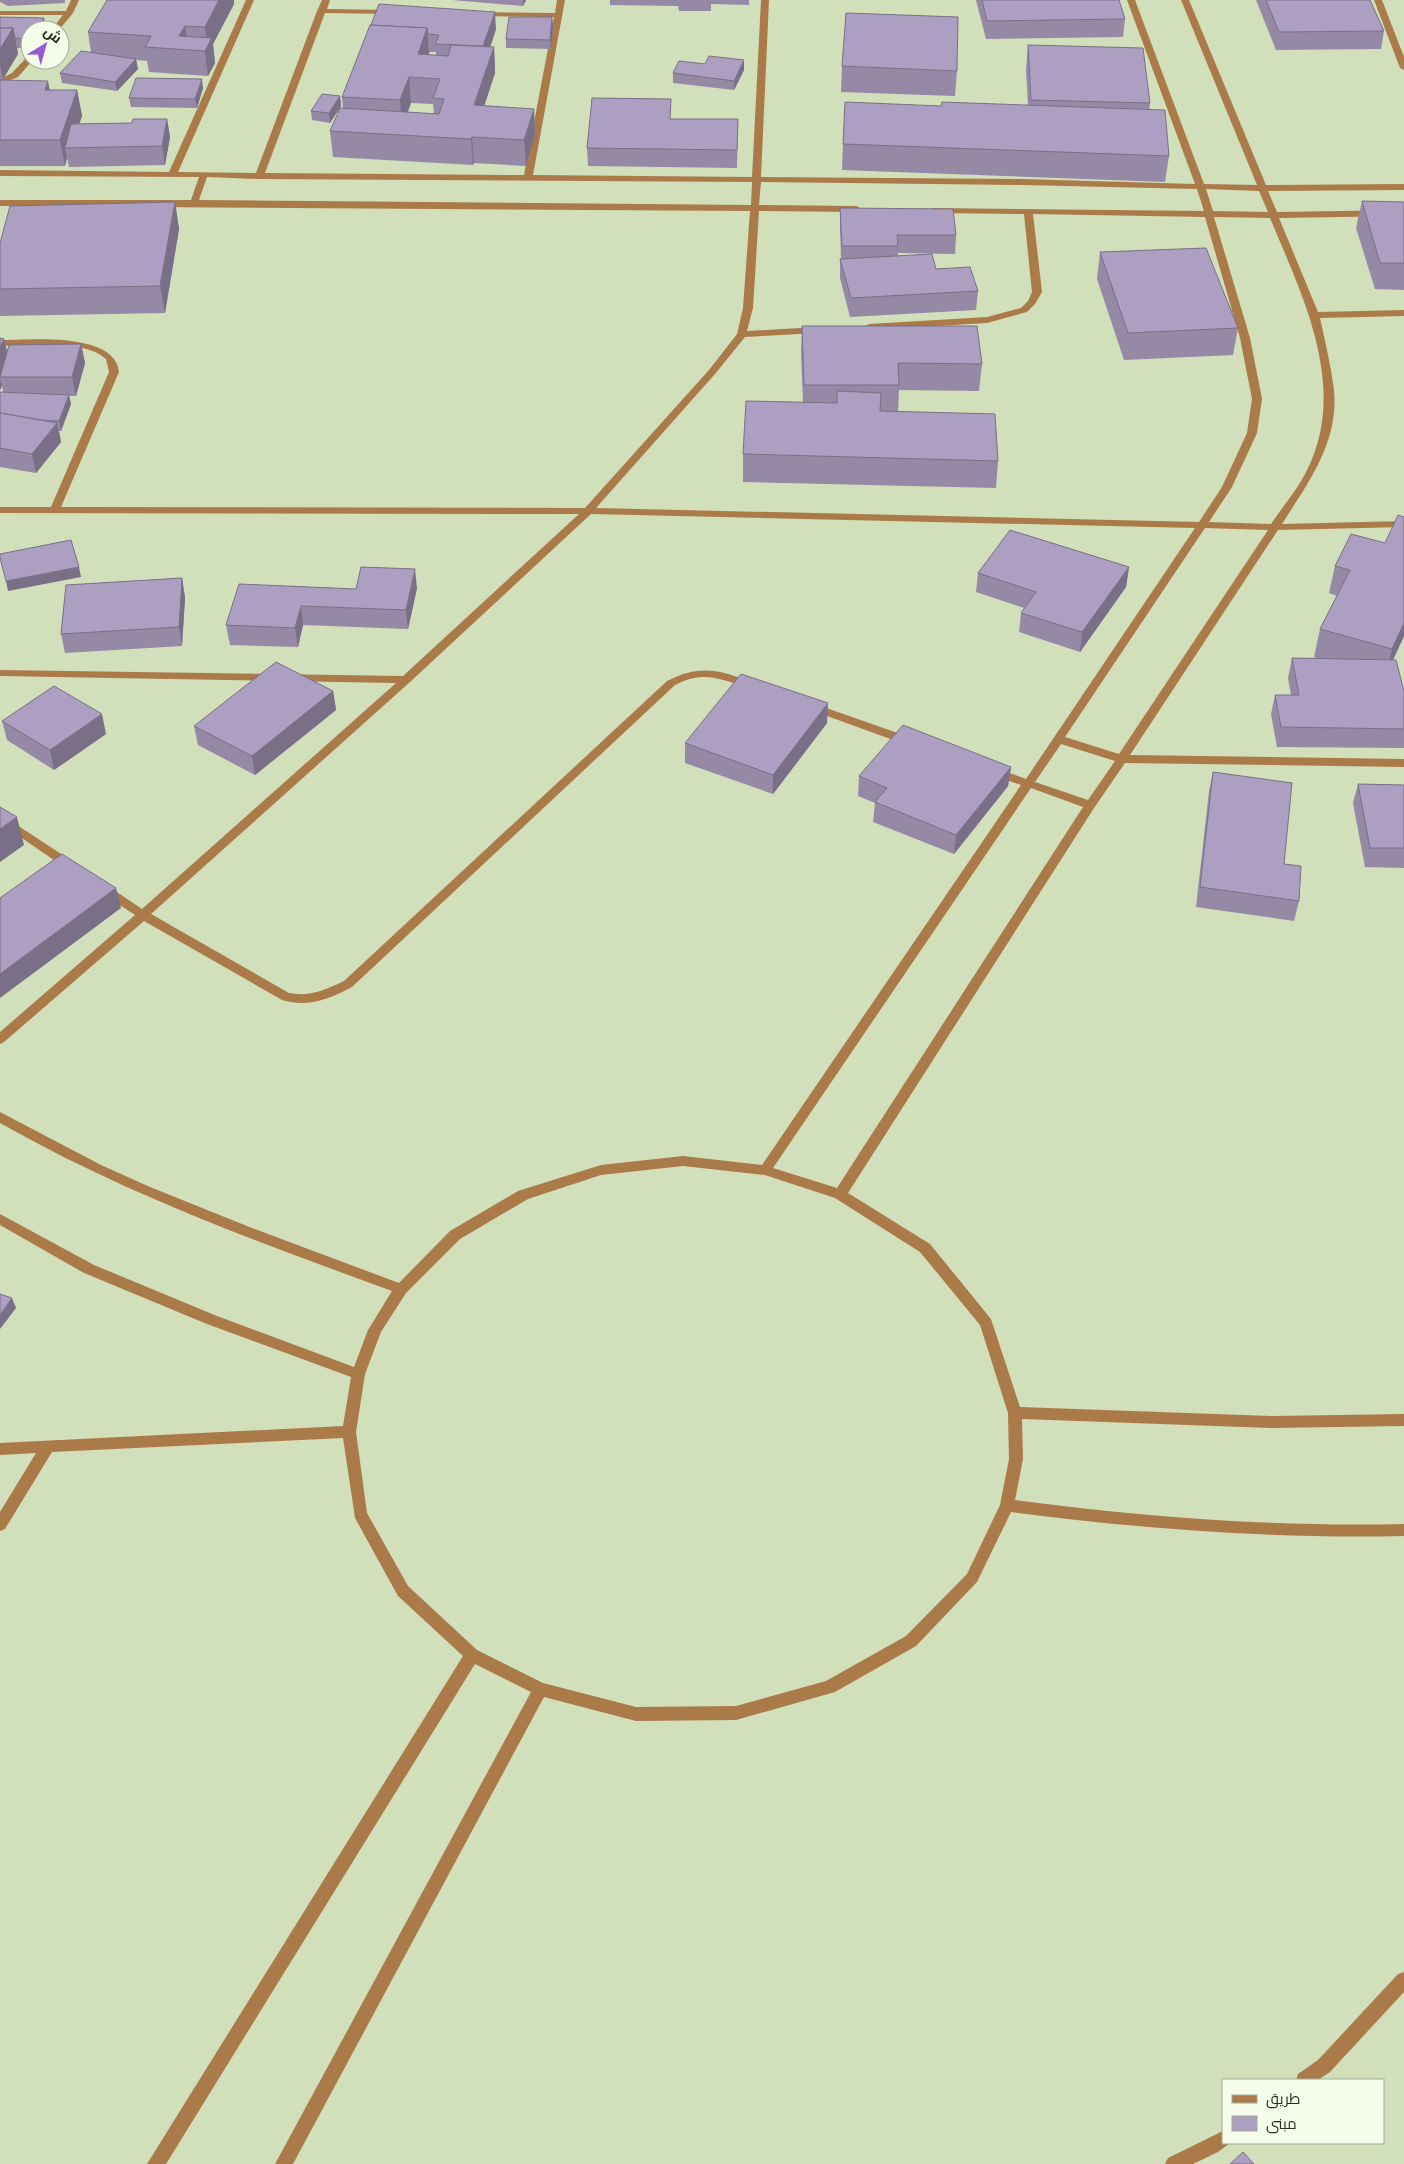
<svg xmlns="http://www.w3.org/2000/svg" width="1404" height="2164" viewBox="0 0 1404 2164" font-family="Commissioner,Cairo,sans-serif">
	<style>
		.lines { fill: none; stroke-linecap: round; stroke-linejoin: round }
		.minor { fill: #ab7a49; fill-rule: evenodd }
		.wall { fill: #9589a6; fill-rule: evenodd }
		.shaded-wall { fill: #796f87 }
		.building { fill: #ad9fc1; stroke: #796f87 }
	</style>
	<rect width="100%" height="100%" fill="#d1dfbb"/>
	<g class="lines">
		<g class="minor">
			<polygon points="71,0 79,0 73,13 59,30 51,30 63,15 0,15 0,11 66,11"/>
			<path d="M 246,0 L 254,0 L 178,172 L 256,173 L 317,11 L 322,0 L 330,0 L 327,9 L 391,10 L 395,12 L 391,14 L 325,13 L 265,173 L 524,175 L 554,17 L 479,16 L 475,14 L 479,12 L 555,13 L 557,0 L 565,0 L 533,175 L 752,177 L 761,0 L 769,0 L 761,177 L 1022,179 L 1195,184 L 1127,0 L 1135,0 L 1204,184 L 1257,185 L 1181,0 L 1189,0 L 1266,185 L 1404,184 L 1404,190 L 1268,191 L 1277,212 L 1404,210 L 1404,216 L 1279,218 L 1318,312 L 1404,310 L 1404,316 L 1320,318 C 1325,341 1331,366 1334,390 C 1339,442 1308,483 1282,524 L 1404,521 L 1404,527 L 1278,530 L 1130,755 L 1404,759 L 1404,767 L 1125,763 L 1094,808 L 848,1193 L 930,1244 L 991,1319 L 1020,1407 L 1271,1416 L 1404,1414 L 1404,1426 L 1271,1428 L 1022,1419 L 1023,1459 L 1015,1500 C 1145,1517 1273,1527 1404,1524 L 1404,1536 C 1272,1539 1142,1529 1011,1512 L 977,1582 L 916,1646 L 835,1692 L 736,1720 L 636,1721 L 544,1697 L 293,2164 L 275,2164 L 531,1692 L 475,1664 L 166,2164 L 147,2164 L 463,1656 L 398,1596 L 355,1518 L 343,1438 L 52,1452 L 5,1529 L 0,1531 L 0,1512 L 36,1453 L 0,1455 L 0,1443 L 343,1426 L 351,1377 L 207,1324 L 84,1273 L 0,1225 L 0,1214 L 94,1265 L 217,1316 L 354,1367 L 368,1330 L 392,1291 C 258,1242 125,1194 0,1123 L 0,1112 L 101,1165 L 150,1187 L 252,1228 L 399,1283 L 450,1231 L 518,1191 L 601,1165 L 683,1156 L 762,1165 L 1021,785 L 989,774 L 987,771 L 989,768 L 993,767 L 1026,779 L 1195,528 L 591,514 L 410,682 L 151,914 L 289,993 C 310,997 325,990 344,981 L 667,681 C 702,663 723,671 757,684 L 758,686 L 757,688 L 753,689 C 722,681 707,669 675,685 L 352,987 C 329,999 308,1008 282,1000 L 144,921 L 4,1042 L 0,1044 L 0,1032 L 135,915 L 100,892 L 98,889 L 100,886 L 108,886 L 142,909 L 396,683 L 0,676 L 0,670 L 403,676 L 579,514 L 0,513 L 0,507 L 51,507 L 109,372 L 106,359 C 85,339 28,345 0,346 L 0,340 C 29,340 115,331 119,372 L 61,507 L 585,508 L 709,370 L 737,334 L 743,308 L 750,211 L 0,206 L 0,200 L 191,200 L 199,177 L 0,176 L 0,170 L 169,172 ZM 207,177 L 259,179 L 752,182 L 751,205 L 199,200 ZM 761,182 L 1022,185 L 1197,189 L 1204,211 L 934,208 L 933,210 L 937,213 L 1024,214 L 1032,292 L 1028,301 L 1021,308 L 987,317 L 869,324 L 864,327 L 869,330 L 987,323 L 1027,312 L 1035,304 L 1042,292 L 1033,214 L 1205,217 L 1240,338 L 1252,399 L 1247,433 L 1222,487 L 1199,522 L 596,508 L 715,374 L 745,337 L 817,333 L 822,330 L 817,327 L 747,331 L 753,308 L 759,211 L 857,212 L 861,209 L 857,206 L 759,205 ZM 1206,189 L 1259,191 L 1268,212 L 1213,211 ZM 1214,217 L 1270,218 C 1302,295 1349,387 1307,470 C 1298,489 1283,506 1271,524 L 1209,522 L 1232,487 L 1257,433 L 1262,399 L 1250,338 ZM 1205,528 L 1268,530 L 1119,754 L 1065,737 ZM 1061,744 L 1115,761 L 1088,800 L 1035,782 ZM 1031,788 L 1083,807 L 837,1188 L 773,1168 ZM 683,1166 L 765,1175 L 835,1198 L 920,1252 L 980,1325 L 1008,1413 L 1009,1459 L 1000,1505 L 967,1574 L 906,1636 L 826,1681 L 736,1706 L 636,1707 L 543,1683 L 477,1650 L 408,1586 L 367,1513 L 356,1432 L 365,1374 L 381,1332 L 406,1293 L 460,1239 L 528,1199 L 601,1175 Z"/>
			<polygon points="1374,0 1382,0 1404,57 1404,70 1400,68"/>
			<polygon points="27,57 30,57 30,60 33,60 18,77 0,84 0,79 12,73"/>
			<polygon points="812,703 912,738 914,741 912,744 904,744 808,709 807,707 808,705"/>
			<polygon points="0,814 75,863 77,866 75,869 67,869 0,823"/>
			<polygon points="1404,1972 1404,1992 1330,2072 1318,2080 1296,2080 1298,2074 1318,2060 1398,1974"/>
			<polygon points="1223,2131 1223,2143 1230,2143 1218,2152 1193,2164 1165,2164 1168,2158"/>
		</g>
	</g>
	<g class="wall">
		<polygon points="0,0 65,0 65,3 8,6 0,2"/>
		<polygon points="107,0 234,0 234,4 213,44 215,63 208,76 149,72 147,61 136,60 138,69 117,91 62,83 60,73 91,53 88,32"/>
		<polygon points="452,0 526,0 523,6"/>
		<polygon points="610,0 749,0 749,5 711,4 711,11 679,11 678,6 610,5"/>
		<polygon points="976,0 1119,0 1125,19 1123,37 986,39"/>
		<polygon points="1256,0 1370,0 1384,31 1381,49 1276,50"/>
		<polygon points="0,17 44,18 45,28 44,30 30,30 30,48 17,48 18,54 3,79 0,79"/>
		<polygon points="552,17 553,26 551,49 506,48 506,39"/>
		<path d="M 371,25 L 496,29 L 490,47 L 494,47 L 495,73 L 484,106 L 534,109 L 535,135 L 526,166 L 474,163 L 473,165 L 333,157 L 330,131 L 343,108 L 342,97 ZM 429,52 L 436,52 L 436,55 L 429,55 ZM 411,103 L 433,104 L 434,114 L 408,112 Z"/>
		<polygon points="1028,45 1150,103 1149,110 1169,156 1165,182 842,170 843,144 941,106 1028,105 1026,70"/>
		<polygon points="705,64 744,70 734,90 673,83 673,73"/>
		<polygon points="842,66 957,71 955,96 841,92"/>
		<polygon points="0,80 50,90 77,90 82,116 79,124 132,123 167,119 170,137 165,165 69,167 67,158 65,166 0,166"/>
		<polygon points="203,88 197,108 131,107 129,98"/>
		<polygon points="340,96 341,106 330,123 312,120 311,111"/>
		<polygon points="672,119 738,119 737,168 588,166 587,148"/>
		<polygon points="1362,201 1404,202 1404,290 1375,289 1356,228"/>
		<polygon points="175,202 179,229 165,313 0,316 0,243"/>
		<polygon points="840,208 956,235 955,254 898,253 898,256 978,291 976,310 850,317 840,278 840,259 841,259 840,226"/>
		<polygon points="1100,252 1238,328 1233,355 1124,360 1097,279"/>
		<polygon points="802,326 982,364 979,391 899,390 898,412 998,461 996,488 743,482 743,454 803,402 801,353"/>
		<polygon points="0,338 4,339 7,351 81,344 85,363 76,396 69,396 71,404 61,431 59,431 61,442 36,473 0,467 0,392 3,392 2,386 0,390"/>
		<polygon points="1404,517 1404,636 1393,660 1404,691 1404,748 1277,747 1271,714 1275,695 1291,695 1288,678 1292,658 1320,659 1314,657 1320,629 1337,596 1329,593 1335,566 1385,543"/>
		<polygon points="1129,567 1126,587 1080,652 1019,632 1021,613 1024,608 976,592 978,573"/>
		<polygon points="182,578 185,598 182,646 65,653 61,634"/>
		<polygon points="417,588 408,629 303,625 298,647 230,645 226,625 356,589"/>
		<polygon points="333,691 336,710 255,775 198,745 194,726"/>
		<polygon points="2,721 106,734 54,770 7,740"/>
		<polygon points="827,723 773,794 685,763 685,743"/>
		<polygon points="1011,767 1008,786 954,854 873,822 875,803 858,796 859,776"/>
		<polygon points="1213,772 1284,864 1299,901 1294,921 1196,907 1209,791"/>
		<polygon points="1358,784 1404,785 1404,868 1365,867 1353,803"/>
	</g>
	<g class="shaded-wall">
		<polygon points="219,0 234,0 234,4 213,44 215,63 208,76 205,51 207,46 205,27"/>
		<polygon points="523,0 526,0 523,6"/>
		<polygon points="495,12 496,29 485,64 483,46"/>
		<polygon points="552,17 553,26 551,49 550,40"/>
		<polygon points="44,18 45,28 44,30 38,30"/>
		<polygon points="185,26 189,50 179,36"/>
		<polygon points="13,28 18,54 3,79 0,66 0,49"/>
		<polygon points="427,28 429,53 420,78 418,54"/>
		<polygon points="494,47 495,73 476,131 474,105"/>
		<polygon points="136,59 138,69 117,91 115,82"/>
		<polygon points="744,60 744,70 734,90 734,81"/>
		<polygon points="409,77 411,103 402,126 400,100"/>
		<polygon points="202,79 203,88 197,108 195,99"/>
		<polygon points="48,81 53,106 45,90"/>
		<polygon points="77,90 82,116 71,148 65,148 67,158 65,166 60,140"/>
		<polygon points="340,96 341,106 330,123 329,113"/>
		<polygon points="534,109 535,135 526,166 524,140"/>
		<polygon points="167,119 170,137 165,165 162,146"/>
		<polygon points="472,137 474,163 473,165 471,139"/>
		<polygon points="175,202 179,229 165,313 160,286"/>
		<polygon points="4,339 10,366 0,377 0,348"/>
		<polygon points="81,344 85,363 76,396 72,377"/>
		<polygon points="0,379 2,386 0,390"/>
		<polygon points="69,395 71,404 61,431 59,421"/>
		<polygon points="57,423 61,442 36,473 32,454"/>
		<polygon points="79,567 81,577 8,591 6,581"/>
		<polygon points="1129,567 1126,587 1080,652 1082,632"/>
		<polygon points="415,569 417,588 408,629 406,610"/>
		<polygon points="182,578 185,598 182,646 179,627"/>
		<polygon points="301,606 303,625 298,647 295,628"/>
		<polygon points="1404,623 1404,636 1385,677 1392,649"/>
		<polygon points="333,691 336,710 255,775 252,756"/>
		<polygon points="828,703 827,723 773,794 773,775"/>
		<polygon points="102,714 106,734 54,770 50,750"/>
		<polygon points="1011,767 1008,786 954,854 956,835"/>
		<polygon points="17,817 24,845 0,862 0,829"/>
		<polygon points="116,888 121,908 0,998 0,974"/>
		<polygon points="12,1298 16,1308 0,1329 0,1315"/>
	</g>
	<g class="building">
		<polygon points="107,0 219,0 205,27 185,26 179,36 212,38 205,51 145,47 151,36 88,32"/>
		<polygon points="982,0 1119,0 1125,19 987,21"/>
		<polygon points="1266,0 1370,0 1384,31 1279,32"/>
		<polygon points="379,4 495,12 483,46 435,44 439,35 428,34 427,28 371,25"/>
		<polygon points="846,13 958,17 957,71 842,66"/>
		<polygon points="0,17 44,18 38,30 30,30 30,39 15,38 13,28 0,28"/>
		<polygon points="509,17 552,17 550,40 506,39"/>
		<polygon points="370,25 427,28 418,54 448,56 451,45 494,47 474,105 534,109 524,140 472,137 471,139 330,131 340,108 439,114 444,99 433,98 440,79 409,77 400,100 342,97"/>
		<polygon points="0,28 13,28 0,49"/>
		<polygon points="1028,45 1143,48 1150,103 1031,100"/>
		<polygon points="81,51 136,59 115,82 60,73"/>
		<polygon points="709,56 744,60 734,81 673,73 679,61 705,64"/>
		<polygon points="136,78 202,79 195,99 129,98"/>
		<polygon points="0,80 48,81 45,90 77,90 60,140 0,140"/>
		<polygon points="322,94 340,96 329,113 311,111"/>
		<polygon points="592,98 671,99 670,119 738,119 737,150 587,148"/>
		<polygon points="845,102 941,106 942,102 1165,110 1169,156 843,144"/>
		<polygon points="133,119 167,119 162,146 65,148 71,124 132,123"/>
		<polygon points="1362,201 1404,202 1404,263 1380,263"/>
		<polygon points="175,202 160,286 0,289 0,243 10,206"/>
		<polygon points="840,208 953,209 956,235 897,235 898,246 842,246"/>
		<polygon points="1206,248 1238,328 1128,333 1100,252"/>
		<polygon points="932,254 936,269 970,267 978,291 851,298 840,259"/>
		<polygon points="802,326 977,326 982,364 898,363 899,385 804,385"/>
		<polygon points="0,338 4,339 0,348"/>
		<polygon points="81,344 72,377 0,377 9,345"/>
		<polygon points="837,391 881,393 880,411 995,414 998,461 743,454 746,401 837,403"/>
		<polygon points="0,392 69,395 59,421 41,420 0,413"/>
		<polygon points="0,413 57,423 32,454 0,448"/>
		<polygon points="1398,515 1404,517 1404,623 1392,649 1320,629 1350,570 1335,566 1351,534 1385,543"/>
		<polygon points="1010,530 1129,567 1082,632 1021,613 1036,592 978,573"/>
		<polygon points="71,540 79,567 6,581 0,558 0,554"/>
		<polygon points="361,567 415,569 406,610 301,606 295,628 226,625 239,584 356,589"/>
		<polygon points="182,578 179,627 61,634 66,585"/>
		<polygon points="1292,658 1396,660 1404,691 1404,729 1281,727 1275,695 1299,695"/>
		<polygon points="276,662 333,691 252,756 194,726"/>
		<polygon points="741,674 828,703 773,775 685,743"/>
		<polygon points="54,686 102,714 50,750 2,721"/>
		<polygon points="903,725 1011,767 956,835 875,802 887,788 859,776"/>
		<polygon points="1213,772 1292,783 1284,864 1301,866 1299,901 1200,887"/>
		<polygon points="1358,784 1404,785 1404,848 1370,848"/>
		<polygon points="0,807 17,817 0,829"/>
		<polygon points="62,854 116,888 0,974 0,898"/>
		<polygon points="0,1294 12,1298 0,1315"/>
		<polygon points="1243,2152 1254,2164 1230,2164"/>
	</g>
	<rect x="1222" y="2079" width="162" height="65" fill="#f5fdea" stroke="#a3aa99"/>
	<rect x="1232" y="2095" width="25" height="8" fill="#ab7a49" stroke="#a3aa99"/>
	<text x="1266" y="2104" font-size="15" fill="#282e20">طريق</text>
	<rect x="1232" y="2116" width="25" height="15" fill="#ad9fc1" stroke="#a3aa99"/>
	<text x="1266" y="2129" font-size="15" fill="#282e20">مبنى</text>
	<g transform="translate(45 45) rotate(37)"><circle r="24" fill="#f5fdea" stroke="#a3aa99"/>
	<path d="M0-4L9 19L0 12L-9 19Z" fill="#965ad1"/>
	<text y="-8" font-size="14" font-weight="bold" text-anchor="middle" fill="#282e20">ش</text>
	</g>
</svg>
